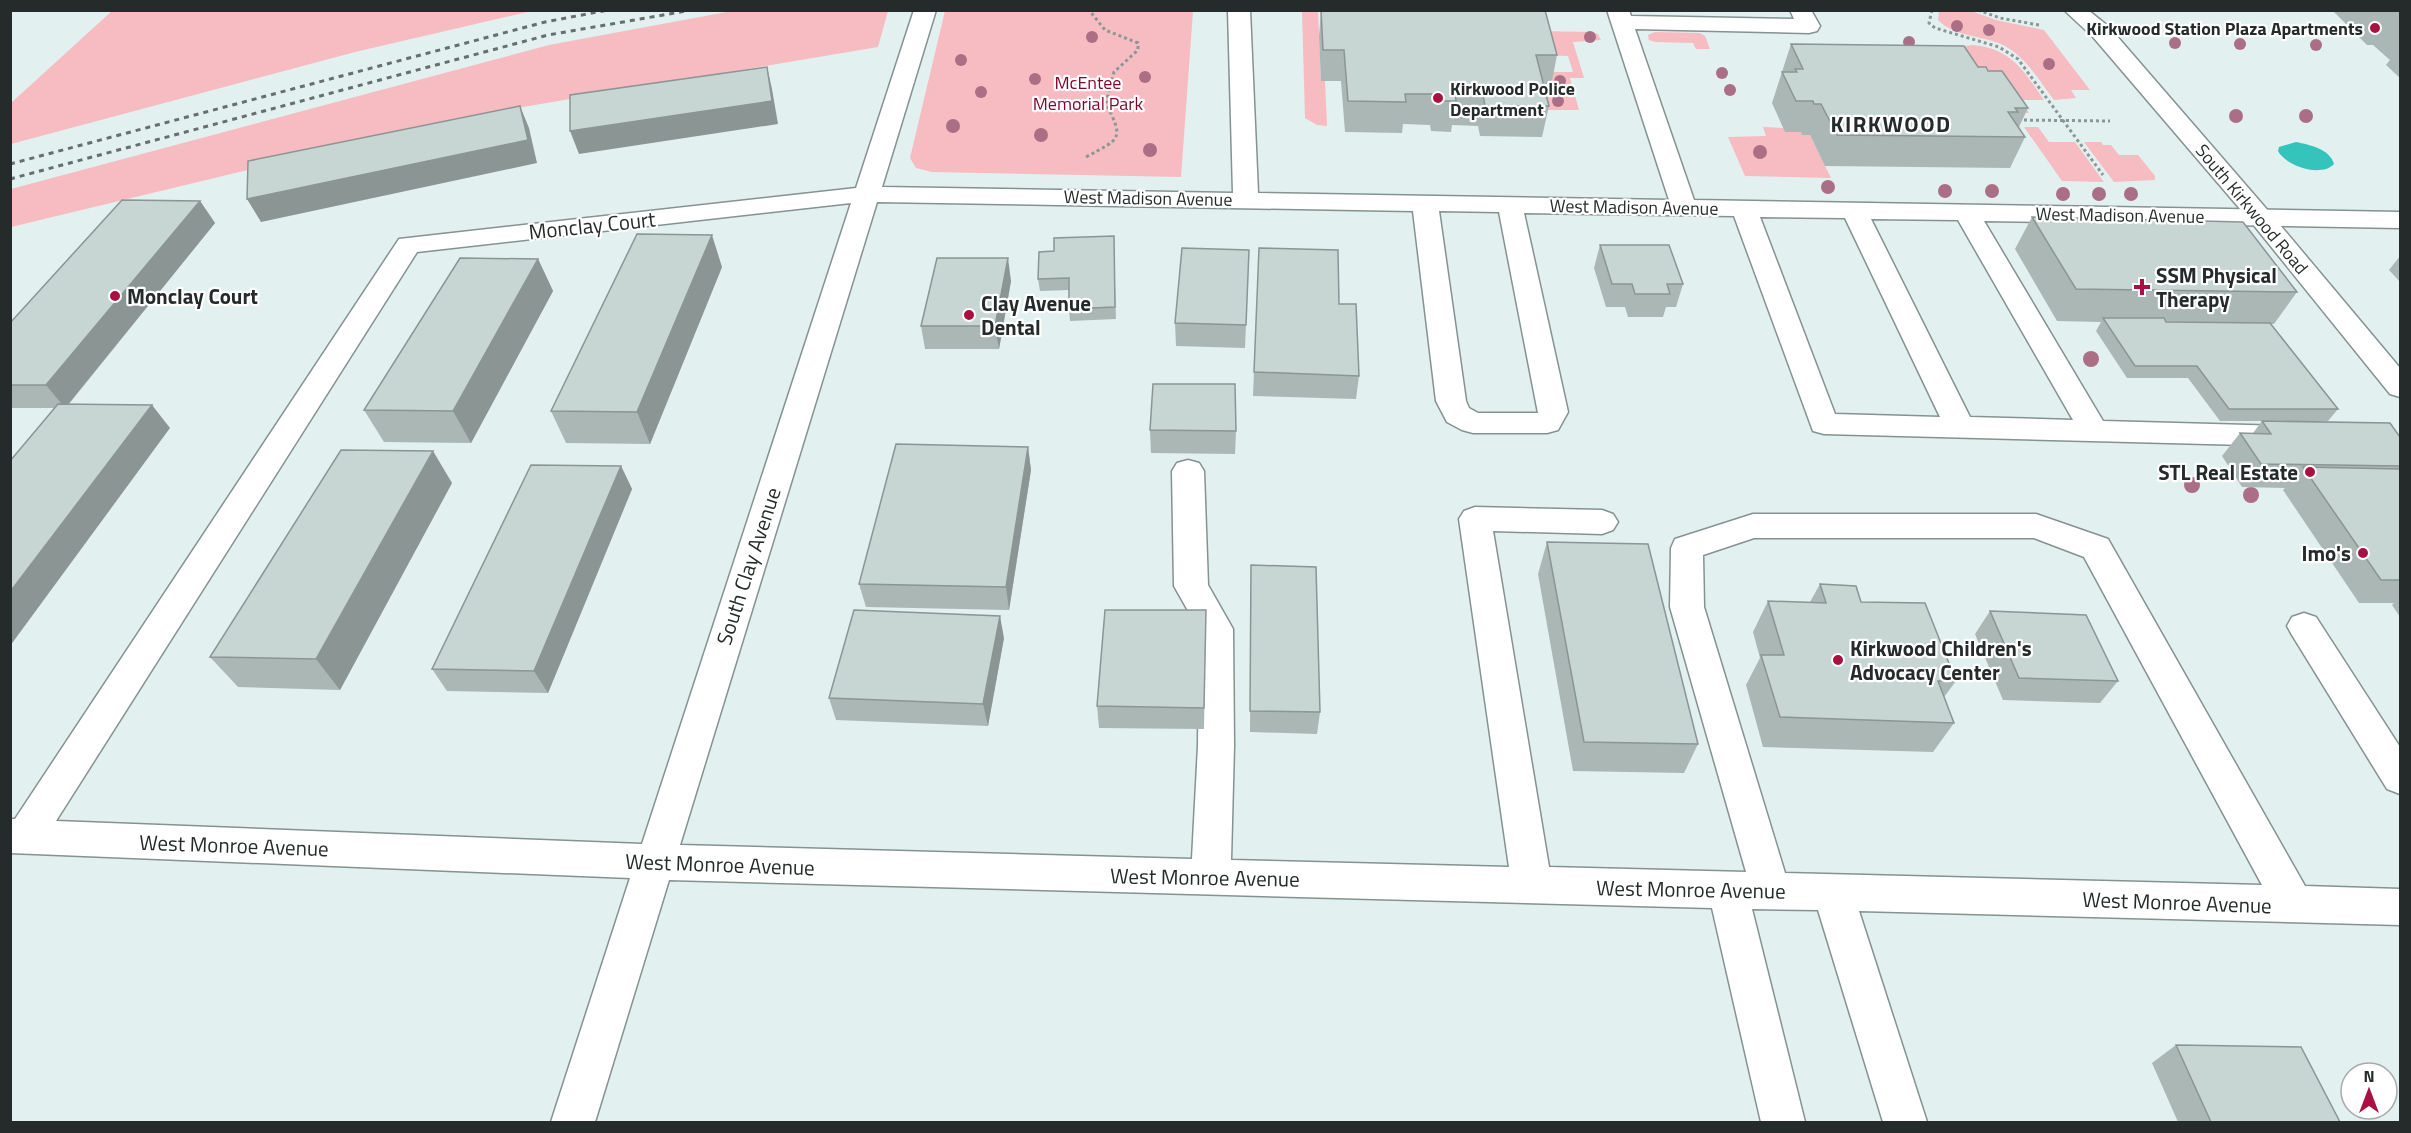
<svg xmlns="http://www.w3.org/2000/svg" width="2411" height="1133" viewBox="0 0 2411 1133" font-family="'Titillium Web',sans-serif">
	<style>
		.green { fill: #f7bbc2 }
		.water { fill: #35c4bc }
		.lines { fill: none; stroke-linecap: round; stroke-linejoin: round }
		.minor-casing { stroke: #859291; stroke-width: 3 }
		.major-casing { stroke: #859291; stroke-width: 3 }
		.path { stroke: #8b9695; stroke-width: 3; stroke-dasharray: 3 3; stroke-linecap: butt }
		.minor { fill: #fff; fill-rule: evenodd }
		.major { fill: #fff; fill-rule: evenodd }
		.rail { stroke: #676f6e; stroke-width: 3; stroke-dasharray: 5 5; stroke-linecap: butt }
		.tree { fill: #aa6f85 }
		.wall { fill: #abb7b5 }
		.shaded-wall { fill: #8b9594 }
		.building { fill: #c7d5d3; stroke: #8b9594; stroke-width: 1.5 }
		.poi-dot { fill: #a81141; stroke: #fff; stroke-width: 2 }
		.labels { text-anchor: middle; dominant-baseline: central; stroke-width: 4.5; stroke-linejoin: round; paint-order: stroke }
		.far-poi-label { font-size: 18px; font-weight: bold; fill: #252b2a; stroke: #fff; text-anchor: end }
		.far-park-label { font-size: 18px; fill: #7d062e; stroke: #fff }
		.far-street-label { font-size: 18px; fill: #252b2a; stroke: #fff }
		.street-label { font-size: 21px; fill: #252b2a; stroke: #fff }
		.poi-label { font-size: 21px; font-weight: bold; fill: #252b2a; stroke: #fff; text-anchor: start }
		.far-district-label { font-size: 22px; font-weight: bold; letter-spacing: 1.5px; fill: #252b2a; stroke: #fff }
	</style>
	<rect width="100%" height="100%" fill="#e2f0ef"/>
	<g class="green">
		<polygon points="113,10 532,10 532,11 355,52 11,144 11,103"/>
		<polygon points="732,11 888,11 878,47 481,114 11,227 11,189 549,45"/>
		<polygon points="945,11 1193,11 1181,177 932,172 916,168 910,158"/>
		<polygon points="1302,11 1318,11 1321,80 1325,81 1327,126 1317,125 1305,118"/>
		<path d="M 1939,11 L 1971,11 L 1996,20 L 2044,30 L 2090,90 L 2071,90 L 2076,98 L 2054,100 C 2039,80 2025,56 2003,45 C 1982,35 1954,37 1938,20 Z"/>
		<polygon points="1536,31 1592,32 1598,34 1601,40 1573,42 1584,78 1570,78 1579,110 1536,110 1530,86 1547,72 1573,72 1568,56 1543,55"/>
		<polygon points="1655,32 1700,33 1705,36 1710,49 1696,49 1693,43 1655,42 1649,40 1648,35"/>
		<path d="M 1973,45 C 2012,49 2023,70 2044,100 L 2020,100 L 2029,113 L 2016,113 L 1956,47 Z"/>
		<polygon points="1763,127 1784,128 1785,132 1801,132 1803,135 1810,135 1831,178 1745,176 1728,137 1766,136"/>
		<polygon points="2024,127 2038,127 2049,142 2075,142 2104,182 2062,181"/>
		<polygon points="2084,142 2101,142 2103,145 2111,145 2119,155 2138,155 2155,176 2155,180 2114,182"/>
	</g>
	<path class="water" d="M 2296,142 C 2310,145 2330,149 2334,164 C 2321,178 2286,166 2278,151 L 2279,147 Z"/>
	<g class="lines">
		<defs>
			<g id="minor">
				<path d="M 914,10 L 936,10 L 882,187 L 1233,193 L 1228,10 L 1250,10 L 1258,193 L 1669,200 L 1607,10 L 1629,10 L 1631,16 L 1794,19 L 1790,10 L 1811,10 L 1820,26 L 1817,31 L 1809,33 L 1635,29 L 1694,200 L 2400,212 L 2400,228 L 1984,221 L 2103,421 L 2285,426 L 2296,429 L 2300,436 L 2296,443 L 2285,446 L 1824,434 L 1813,431 L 1734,216 L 1524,213 L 1568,412 L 1558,430 L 1547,433 L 1473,433 L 1462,430 L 1447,422 L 1436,401 L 1413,211 L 877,202 L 680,845 L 1192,859 L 1198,746 L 1199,630 L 1174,586 L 1172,471 L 1177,463 L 1188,460 L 1199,463 L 1204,471 L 1208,585 L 1233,629 L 1234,746 L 1231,860 L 1509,867 L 1459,519 L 1464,511 L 1475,507 L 1602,510 L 1613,514 L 1618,522 L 1613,530 L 1602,534 L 1493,531 L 1549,867 L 1746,872 L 1670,607 L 1671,548 L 1675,539 L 1753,514 L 2036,514 L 2108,539 L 2305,886 L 2400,889 L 2400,925 L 1859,911 L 1927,1122 L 1883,1122 L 1818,910 L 1752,909 L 1805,1122 L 1761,1122 L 1712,908 L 669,880 L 595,1122 L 551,1122 L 630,878 L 10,853 L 10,819 L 15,819 L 399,239 L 856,188 ZM 851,203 L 642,844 L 56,821 L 417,252 ZM 1439,211 L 1499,212 L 1538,413 L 1478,413 L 1469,408 L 1466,401 ZM 1760,217 L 1845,218 L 1940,417 L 1835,414 ZM 1871,219 L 1958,220 L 2073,420 L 1970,417 ZM 1754,538 L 2034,538 L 2084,557 L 2262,885 L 1785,873 L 1704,607 L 1703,555 Z"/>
				<polygon points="2304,613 2316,617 2400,747 2400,794 2387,789 2292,635 2287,626 2292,617"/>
			</g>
			<polygon id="major" points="2064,10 2088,10 2109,27 2270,213 2400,368 2400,397 2390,394 2252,223 2093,37"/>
		</defs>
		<use href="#minor" class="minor-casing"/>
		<use href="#major" class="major-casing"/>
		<g class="path">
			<polyline points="1932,10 1929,23 1935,28 1999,47 2018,59 2103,175"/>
			<polyline points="1978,10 2000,18 2039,25"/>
			<polyline points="2018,120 2110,121"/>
			<path d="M 1086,157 C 1121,138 1124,140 1106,103 L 1114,72 L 1138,50 L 1138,43 L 1105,30 L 1089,10"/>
		</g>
		<use href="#minor" class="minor"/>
		<use href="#major" class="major"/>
		<g class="rail">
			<polyline points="10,164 545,22 608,10"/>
			<polyline points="10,179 548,35 692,10"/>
		</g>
	</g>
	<g class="tree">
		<circle cx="1957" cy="26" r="6"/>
		<circle cx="1989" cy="30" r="6"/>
		<circle cx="1092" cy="37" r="6"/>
		<circle cx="1590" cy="37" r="6"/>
		<circle cx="1909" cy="42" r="6"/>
		<circle cx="2175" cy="43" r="6"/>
		<circle cx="2240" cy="44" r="6"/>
		<circle cx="2316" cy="45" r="6"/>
		<circle cx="961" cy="60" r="6"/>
		<circle cx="2049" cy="64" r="6"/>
		<circle cx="1722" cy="73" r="6"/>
		<circle cx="1145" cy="77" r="6"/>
		<circle cx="1035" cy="79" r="6"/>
		<circle cx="1560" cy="81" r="6"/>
		<circle cx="1730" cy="90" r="6"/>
		<circle cx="981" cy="92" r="6"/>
		<circle cx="1558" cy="101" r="6"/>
		<circle cx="2236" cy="116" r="7"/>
		<circle cx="2306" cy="116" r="7"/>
		<circle cx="953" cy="126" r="7"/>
		<circle cx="1041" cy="135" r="7"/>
		<circle cx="1150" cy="150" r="7"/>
		<circle cx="1760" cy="152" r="7"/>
		<circle cx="1828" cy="187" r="7"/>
		<circle cx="1945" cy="191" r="7"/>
		<circle cx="1992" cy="191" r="7"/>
		<circle cx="2063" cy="194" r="7"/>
		<circle cx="2099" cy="194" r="7"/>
		<circle cx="2131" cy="194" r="7"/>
		<circle cx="2091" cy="359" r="8"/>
		<circle cx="2192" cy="485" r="8"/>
		<circle cx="2251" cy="495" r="8"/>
	</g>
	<g class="wall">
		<polygon points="1321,10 1557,55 1551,86 1544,86 1549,106 1542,137 1480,136 1478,126 1452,125 1451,132 1431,131 1430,125 1403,124 1402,133 1345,132 1341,81 1321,81 1319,37"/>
		<polygon points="2332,10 2400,10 2400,78 2386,65 2390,60 2373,45 2367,45"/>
		<polygon points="1791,44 1978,67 1988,71 2028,108 2019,127 2025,137 2010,168 1825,166 1810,135 1802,135 1801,132 1785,132 1772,103"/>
		<polygon points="200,201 215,223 69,404 170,428 54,408 10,408 10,323"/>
		<polygon points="2032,217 2297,292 2274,324 2271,324 2338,409 2328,421 2220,421 2188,378 2127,378 2096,331 2101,322 2057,321 2015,249"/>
		<polygon points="1600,245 1683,284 1676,307 1666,307 1663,317 1628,317 1625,307 1606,307 1594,268"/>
		<polygon points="1114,248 1116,319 1070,321 1069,309 1069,290 1040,291 1038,279"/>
		<polygon points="1259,248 1339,304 1359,376 1356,399 1253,396"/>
		<polygon points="1249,250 1245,348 1176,346 1175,323"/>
		<polygon points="2400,256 2400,282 2389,270"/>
		<polygon points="538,259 553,291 471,443 384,442 364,410"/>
		<polygon points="722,267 650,444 566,443 551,411"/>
		<polygon points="1011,281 999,349 925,349 921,326"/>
		<polygon points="2262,421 2400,437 2400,617 2392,605 2394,603 2359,603 2283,490 2285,488 2242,487 2222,456 2240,433 2253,433"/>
		<polygon points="1150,430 1236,431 1235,454 1151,453"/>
		<polygon points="1028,447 1031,470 1009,610 866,607 859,584"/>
		<polygon points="621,466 632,489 548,693 447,691 432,669"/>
		<polygon points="452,483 340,690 238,687 210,657"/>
		<polygon points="1547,542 1698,744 1684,773 1573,771 1538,574"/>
		<polygon points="1251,565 1320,712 1317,734 1250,732"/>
		<polygon points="1820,584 1861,602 1956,681 1944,697 1954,723 1933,752 1763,747 1746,685 1760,658 1753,632 1768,601 1810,602"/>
		<polygon points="1206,610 1204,729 1099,728 1097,706"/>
		<polygon points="1990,611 2118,681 2100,703 2003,700 1975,634"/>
		<polygon points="1004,638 988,726 836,720 829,698"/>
		<polygon points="2176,1045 2340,1122 2178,1122 2152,1063"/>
	</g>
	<g class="shaded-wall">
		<polygon points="767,67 772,89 778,124 579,154 570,131"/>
		<polygon points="520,106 529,128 537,163 261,222 247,199"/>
		<polygon points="200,201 215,223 65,408 46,385"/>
		<polygon points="712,235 722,267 650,444 637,412"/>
		<polygon points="1008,258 1011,281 999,349 995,326"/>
		<polygon points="538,259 553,291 471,443 453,411"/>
		<polygon points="152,405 170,428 10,646 10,592"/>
		<polygon points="1028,447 1031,470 1009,610 1006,587"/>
		<polygon points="433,451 452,483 340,690 316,659"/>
		<polygon points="621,466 632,489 548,693 534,671"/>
		<polygon points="1000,616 1004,638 988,726 983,704"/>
	</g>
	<g class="building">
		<polygon points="1321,10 1545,10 1557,55 1536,55 1549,106 1485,106 1483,95 1455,94 1456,101 1435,101 1434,94 1405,94 1406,102 1348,101 1344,50 1323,50"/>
		<polygon points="1791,44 1964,46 1978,67 1986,67 1988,71 2002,71 2028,108 2015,108 2018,112 2008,112 2025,137 1837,135 1821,104 1814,104 1813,101 1796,101 1782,72 1797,72 1795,69 1803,69"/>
		<polygon points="767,67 772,101 570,131 570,95"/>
		<polygon points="520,106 528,140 247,199 248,161"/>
		<polygon points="122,200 200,201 46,385 10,385 10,323"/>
		<polygon points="2032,217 2243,222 2297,292 2076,289"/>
		<polygon points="637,234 712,235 637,412 551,411"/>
		<polygon points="1114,236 1115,307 1069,309 1069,278 1038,279 1039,252 1054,251 1054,238"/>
		<polygon points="1600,245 1669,245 1683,284 1667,284 1670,294 1635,294 1632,284 1612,284"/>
		<polygon points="1182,248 1249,250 1246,325 1175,323"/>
		<polygon points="1259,248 1338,250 1339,304 1356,304 1359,376 1254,372"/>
		<polygon points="460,258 538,259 453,411 364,410"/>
		<polygon points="937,258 1008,258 995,326 921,326"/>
		<polygon points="2103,318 2164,318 2166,322 2270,323 2338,409 2229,409 2197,366 2135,366"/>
		<polygon points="1153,384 1235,384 1236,431 1150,430"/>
		<polygon points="58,404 152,405 10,592 10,461"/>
		<polygon points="2262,421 2390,423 2400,437 2400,466 2261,464 2240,433 2271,434"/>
		<polygon points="896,444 1028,447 1006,587 859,584"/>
		<polygon points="341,450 433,451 316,659 210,657"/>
		<polygon points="531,465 621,466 534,671 432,669"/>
		<polygon points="2303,467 2400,469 2400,580 2381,580"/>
		<polygon points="1547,542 1648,544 1698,744 1584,742"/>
		<polygon points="1251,565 1316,567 1320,712 1250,711"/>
		<polygon points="1820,584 1856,586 1861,602 1925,603 1956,681 1938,681 1954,723 1780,717 1761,655 1784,655 1768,601 1826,603"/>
		<polygon points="854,610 1000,616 983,704 829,698"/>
		<polygon points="1105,610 1206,610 1204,708 1097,706"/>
		<polygon points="1990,611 2086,615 2118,681 2019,678"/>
		<polygon points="2176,1045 2301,1047 2340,1122 2211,1122"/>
	</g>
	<g class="poi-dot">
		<circle cx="2375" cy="28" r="6"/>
		<circle cx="1438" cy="98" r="6"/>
		<path d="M2139 278h6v6h6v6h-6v6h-6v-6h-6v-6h6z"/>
		<circle cx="115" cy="296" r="6"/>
		<circle cx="969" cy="315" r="6"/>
		<circle cx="2310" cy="472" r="6"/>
		<circle cx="2363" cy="553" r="6"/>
		<circle cx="1838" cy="660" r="6"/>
	</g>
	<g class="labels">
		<g class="far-poi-label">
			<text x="2363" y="28">Kirkwood Station Plaza Apartments</text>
			<text x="1450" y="88" text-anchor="start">Kirkwood Police<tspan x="1450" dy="21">Department</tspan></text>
		</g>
		<g class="far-park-label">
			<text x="1088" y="82">McEntee<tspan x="1088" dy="21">Memorial Park</tspan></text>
		</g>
		<g class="far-street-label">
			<text transform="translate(1148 198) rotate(1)">West Madison Avenue</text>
			<text transform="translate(1634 207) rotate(1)">West Madison Avenue</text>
			<text transform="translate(2252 209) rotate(50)">South Kirkwood Road</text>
			<text transform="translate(2120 215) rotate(1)">West Madison Avenue</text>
		</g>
		<g class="street-label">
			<text transform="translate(592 225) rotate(-6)">Monclay Court</text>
			<text transform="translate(748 566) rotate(-72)">South Clay Avenue</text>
			<text transform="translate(234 845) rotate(2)">West Monroe Avenue</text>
			<text transform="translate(720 864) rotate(2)">West Monroe Avenue</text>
			<text transform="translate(1205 877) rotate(1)">West Monroe Avenue</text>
			<text transform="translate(1691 889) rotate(1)">West Monroe Avenue</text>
			<text transform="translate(2177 902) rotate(2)">West Monroe Avenue</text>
		</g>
		<g class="poi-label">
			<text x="2156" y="275">SSM Physical<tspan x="2156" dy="24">Therapy</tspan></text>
			<text x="127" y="296">Monclay Court</text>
			<text x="981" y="303">Clay Avenue<tspan x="981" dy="24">Dental</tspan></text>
			<text x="2298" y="472" text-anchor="end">STL Real Estate</text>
			<text x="2351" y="553" text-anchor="end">Imo's</text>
			<text x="1850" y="648">Kirkwood Children's<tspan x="1850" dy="24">Advocacy Center</tspan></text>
		</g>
		<g class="far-district-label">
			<text x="1891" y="124">KIRKWOOD</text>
		</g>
	</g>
	<rect width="2411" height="1133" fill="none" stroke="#252b2a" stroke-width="24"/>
	<g transform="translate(2369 1091)"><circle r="28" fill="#ffffff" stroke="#a8aaaa" stroke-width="1.5"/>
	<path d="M0-4.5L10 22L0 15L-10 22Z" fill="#a81141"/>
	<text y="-9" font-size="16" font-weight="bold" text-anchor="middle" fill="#252b2a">N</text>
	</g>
</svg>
